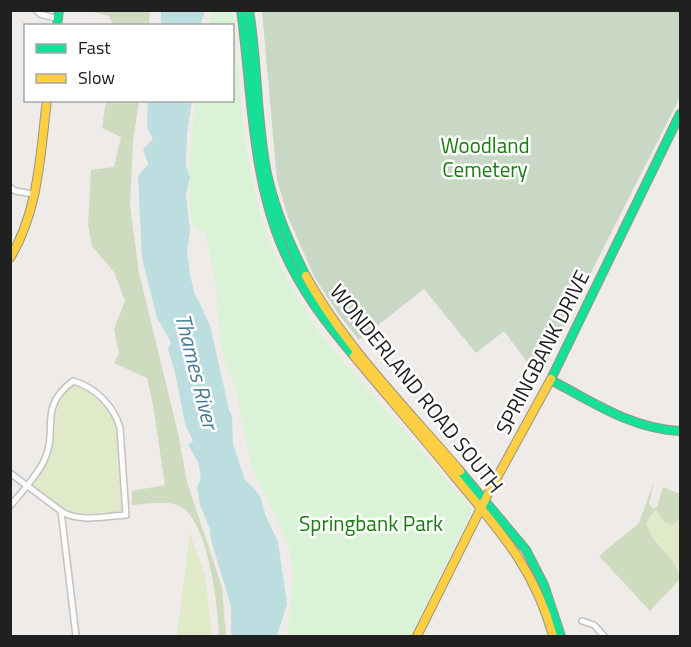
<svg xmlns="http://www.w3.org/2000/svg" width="691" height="647" viewBox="0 0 691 647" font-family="'Titillium Web',sans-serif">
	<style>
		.grass { fill: #e0e9c8 }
		.forest { fill: #cedbbf }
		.cemetery { fill: #c8d8c5 }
		.park { fill: #daf2d5 }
		.water { fill: #bddee0 }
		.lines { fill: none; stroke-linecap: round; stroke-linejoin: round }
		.street-casing { stroke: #c4c2c1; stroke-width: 8 }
		.fast-casing { stroke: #989581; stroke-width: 10 }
		.slow-casing { stroke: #989581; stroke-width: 10 }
		.street { stroke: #fcfcfc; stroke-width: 5 }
		.fast { stroke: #16e098; stroke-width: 8 }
		.slow { stroke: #ffcf43; stroke-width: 8 }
		.labels { text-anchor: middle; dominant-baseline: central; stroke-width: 5; stroke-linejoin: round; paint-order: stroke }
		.park-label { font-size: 21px; fill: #187b10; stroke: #fff }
		.street-label { font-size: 21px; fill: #202020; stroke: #fff }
		.water-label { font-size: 22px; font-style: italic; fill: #467a95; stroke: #fff }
	</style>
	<rect width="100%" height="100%" fill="#eeebe8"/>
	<g class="grass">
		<path d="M 76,385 C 93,390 109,407 116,423 L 123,507 L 120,512 L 75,514 L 66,511 L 35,488 C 32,476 47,465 51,454 C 60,426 46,412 70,386 Z"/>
		<path d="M 656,509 L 664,522 L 672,525 C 679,522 680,518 680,511 L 680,571 L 647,528 L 646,523 Z"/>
		<polygon points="190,534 205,575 212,636 177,636"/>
	</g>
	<g class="forest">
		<polygon points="90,11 150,11 149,25 114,25 109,16"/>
		<path d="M 106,101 L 139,101 L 133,141 L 130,205 L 139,273 L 178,433 L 187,482 L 222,587 L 226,636 L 219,636 C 218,606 209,527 183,508 C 170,499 147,504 132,505 L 132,491 L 165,485 L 153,405 L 147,378 L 114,363 L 119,354 L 114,329 L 125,301 L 114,272 L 92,246 L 88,225 L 91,170 L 114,167 L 121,137 L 102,128 Z"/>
		<path d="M 654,482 L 649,504 L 653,508 L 657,507 L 663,487 L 680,494 C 680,506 684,520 672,525 L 664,522 L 656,509 L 646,523 C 652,545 680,560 680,579 L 650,611 L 599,556 L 639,523 Z"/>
	</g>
	<polygon class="cemetery" points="262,11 680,11 680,97 538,377 504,331 476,353 424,289 359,340 337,312 315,278 288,217 277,180"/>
	<path class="park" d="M 212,11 L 233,11 L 244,137 L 256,199 L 268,239 L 292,288 L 320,334 L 472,509 L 411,636 L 288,636 L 293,576 L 289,545 L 252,468 L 234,381 C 219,364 219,313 216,289 C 214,271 209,252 206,234 L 192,224 C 187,180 190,143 196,101 L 232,100 L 232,26 L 208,25 Z"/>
	<g class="water">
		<polygon points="161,11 205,11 200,26 161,25"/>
		<path d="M 148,101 L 192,101 L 187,133 L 186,166 L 190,176 L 186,196 L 190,231 L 187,251 L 190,275 L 194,292 L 210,325 L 229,410 L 232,416 L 233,444 L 245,480 L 253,487 L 260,496 L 265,514 L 278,542 L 287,604 L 277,636 L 231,636 L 231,606 L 211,540 L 210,529 L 200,505 L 197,487 L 201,478 L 198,462 L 188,445 L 193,441 L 185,424 L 175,372 L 168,349 L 171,342 L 157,318 L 142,258 L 138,176 C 150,158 151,174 143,149 L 153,139 L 147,128 Z"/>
	</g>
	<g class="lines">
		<defs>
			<g id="street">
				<polyline points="36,10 40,14 58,19"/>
				<polyline points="10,187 15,191 34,194"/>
				<polyline points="10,473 61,511 76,636"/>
				<path d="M 10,506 C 22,492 36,477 44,461 C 59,430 37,408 73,381 C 95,387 114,406 120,428 L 126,515 C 106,516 78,523 61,511"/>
				<polyline points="582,621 594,625 604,636"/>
			</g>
			<g id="fast">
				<path d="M 241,10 C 252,89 251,175 283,249 C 300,289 326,323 354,356"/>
				<path d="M 249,10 C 258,64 256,120 267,174 C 275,210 289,243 306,276"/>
				<polyline points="57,26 59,10"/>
				<polyline points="551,379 680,114"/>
				<path d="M 551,380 C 592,402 632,429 680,431"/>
				<polyline points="460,471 526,550 544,585 561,636"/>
			</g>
			<g id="slow">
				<path d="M 10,258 C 39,210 40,155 47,100"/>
				<path d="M 306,276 C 345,347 408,410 460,471"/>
				<path d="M 354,356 C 388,397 423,437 456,478 C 499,530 535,569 553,636"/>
				<polyline points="417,636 489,492 551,379"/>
			</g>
		</defs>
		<use href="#street" class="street-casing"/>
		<use href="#fast" class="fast-casing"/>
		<use href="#slow" class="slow-casing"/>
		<use href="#street" class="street"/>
		<use href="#fast" class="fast"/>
		<use href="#slow" class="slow"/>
	</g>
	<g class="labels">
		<g class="park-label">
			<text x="485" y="145">Woodland<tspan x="485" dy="24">Cemetery</tspan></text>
			<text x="371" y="523">Springbank Park</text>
		</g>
		<g class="street-label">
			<text transform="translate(542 352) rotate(-63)">SPRINGBANK DRIVE</text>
			<text transform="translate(417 388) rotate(51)">WONDERLAND ROAD SOUTH</text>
		</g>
		<g class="water-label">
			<text transform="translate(197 371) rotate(76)">Thames River</text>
		</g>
	</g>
	<rect width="691" height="647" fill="none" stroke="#202020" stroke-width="24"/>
	<rect x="24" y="24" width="210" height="78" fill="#ffffff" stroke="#a6a6a6" stroke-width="1.5"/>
	<rect x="36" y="44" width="30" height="9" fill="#16e098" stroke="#a6a6a6" stroke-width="1.5"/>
	<text x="78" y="54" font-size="18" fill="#202020">Fast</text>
	<rect x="36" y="74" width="30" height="9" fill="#ffcf43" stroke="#a6a6a6" stroke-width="1.5"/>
	<text x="78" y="84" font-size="18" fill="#202020">Slow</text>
</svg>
